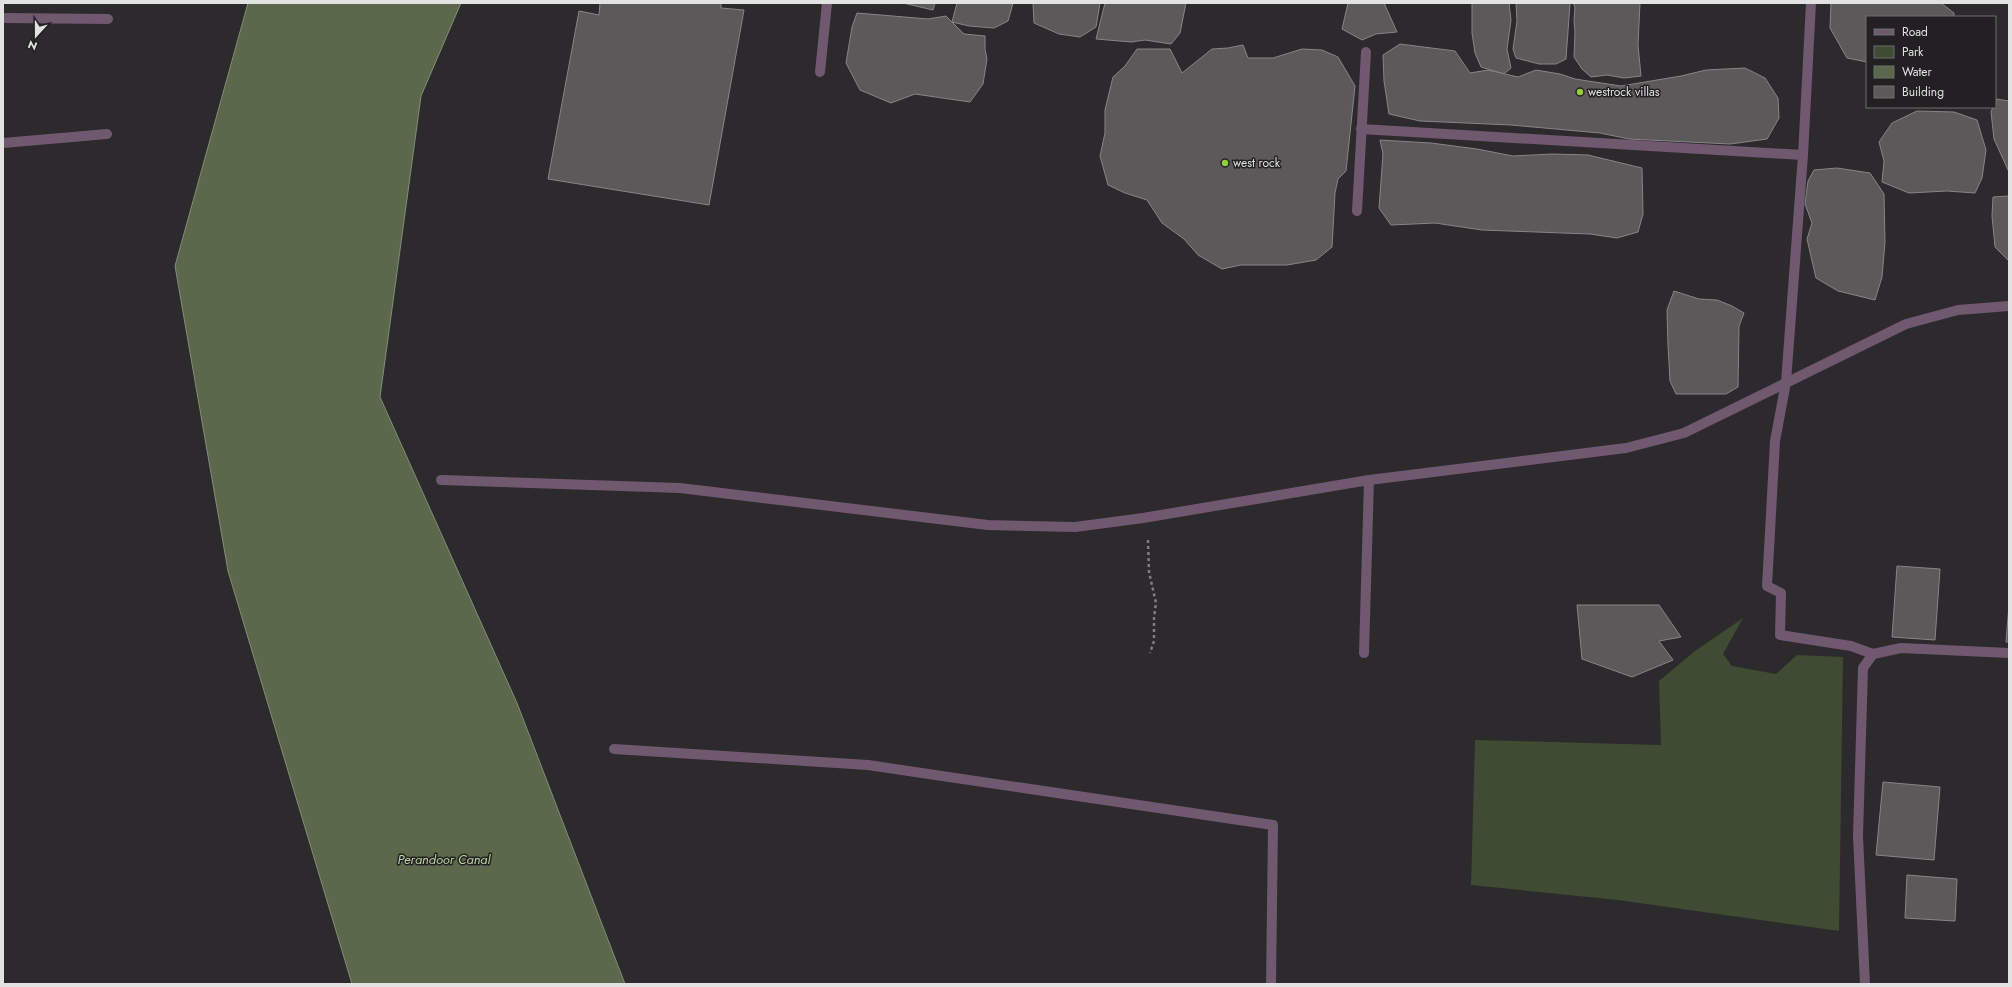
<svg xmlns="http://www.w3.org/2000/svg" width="2012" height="987" viewBox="0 0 2012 987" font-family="Jost,sans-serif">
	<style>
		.green { fill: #3f4b32 }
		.water { fill: #5b684c; stroke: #848d79 }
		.building { fill: #5c595b; stroke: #878587 }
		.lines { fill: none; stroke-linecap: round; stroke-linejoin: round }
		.path { stroke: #807f80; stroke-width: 2.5; stroke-dasharray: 3 3; stroke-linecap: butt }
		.street { stroke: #70586f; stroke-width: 10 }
		.poi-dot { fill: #94cc3c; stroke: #222022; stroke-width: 1.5 }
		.labels { text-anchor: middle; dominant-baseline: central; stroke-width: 3; stroke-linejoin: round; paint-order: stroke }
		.poi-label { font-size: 12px; fill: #e3e2e3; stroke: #222022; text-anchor: start }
		.water-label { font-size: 13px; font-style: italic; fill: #bdd6a1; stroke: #222022 }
	</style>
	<rect width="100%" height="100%" fill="#2c2a2c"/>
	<polygon class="green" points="1743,618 1723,654 1732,666 1776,674 1797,655 1843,657 1839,931 1618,900 1471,885 1475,740 1661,745 1659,681 1695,651"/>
	<polygon class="water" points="248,3 461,3 421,96 380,397 517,703 625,984 352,984 228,571 175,266"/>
	<g class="building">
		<polygon points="600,3 721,3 721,8 744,10 709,205 548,179 579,11 599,15"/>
		<polygon points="903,3 935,3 933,10"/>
		<polygon points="957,3 1013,3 1008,21 994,28 969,26 952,22"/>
		<polygon points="1033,3 1100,3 1096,27 1080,37 1059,34 1034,23"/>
		<polygon points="1105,3 1186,3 1180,33 1171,44 1145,40 1131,42 1096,39"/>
		<polygon points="1348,3 1384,3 1397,32 1376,34 1362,40 1342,29"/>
		<polygon points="1472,3 1509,3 1511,20 1507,49 1511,68 1504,74 1481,67 1475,53 1472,33"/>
		<polygon points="1516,3 1570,3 1566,59 1556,64 1539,64 1516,58 1513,49 1517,21"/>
		<polygon points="1573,3 1640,3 1638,45 1641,76 1624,78 1607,75 1591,77 1582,69 1574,57 1575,32 1574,21 1575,7"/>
		<polygon points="1831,3 1941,3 1954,13 1954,17 1867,17 1867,62 1847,58 1830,28"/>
		<polygon points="857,13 928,19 946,16 964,34 985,36 985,49 987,59 983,84 970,102 915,94 891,103 860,90 846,63 852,27"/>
		<polygon points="1400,44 1455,51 1470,73 1488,70 1518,77 1536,70 1560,74 1575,79 1621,86 1681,76 1706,70 1745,68 1765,78 1778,98 1779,118 1767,139 1730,144 1629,139 1600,133 1511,125 1420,121 1389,114 1384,81 1383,55"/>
		<polygon points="1243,45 1248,58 1273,58 1302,49 1322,50 1338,57 1355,86 1346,171 1338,179 1335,193 1332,247 1316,260 1287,265 1241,265 1222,269 1198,255 1184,239 1162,223 1147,200 1125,193 1108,185 1100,156 1105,133 1105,110 1113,77 1125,66 1137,49 1170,49 1182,73 1212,49 1228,48"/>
		<polygon points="1996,99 2009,101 2009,172 1994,139 1991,112 1993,107 1995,107"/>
		<polygon points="1917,111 1954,112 1977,120 1986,150 1982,178 1975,193 1947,191 1909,193 1882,182 1884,161 1879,142 1892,123"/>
		<polygon points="1380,140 1431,143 1477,149 1513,156 1552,154 1588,155 1642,168 1643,214 1638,232 1617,238 1590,234 1482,230 1435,223 1391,225 1379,208 1383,154"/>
		<polygon points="1837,168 1870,173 1884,194 1885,242 1882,277 1875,300 1838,291 1816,278 1807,239 1812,223 1805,204 1808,181 1814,170"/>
		<polygon points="2009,196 2009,261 1995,247 1992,216 1993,197"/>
		<polygon points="1674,291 1699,299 1717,300 1732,306 1744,313 1739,326 1738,387 1726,394 1676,394 1670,381 1668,345 1667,310"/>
		<polygon points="1897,566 1940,569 1935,640 1892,637"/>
		<polygon points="1577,605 1659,605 1681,637 1659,641 1673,660 1632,677 1582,659"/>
		<polygon points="2009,605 2009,642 2006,642"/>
		<polygon points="1883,782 1940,787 1934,860 1876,855"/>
		<polygon points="1907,875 1957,879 1955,921 1905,918"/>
	</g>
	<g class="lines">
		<polyline class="path" points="1148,540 1149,572 1156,603 1154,618 1154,641 1150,653"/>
		<g class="street">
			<polyline points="1811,3 1803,155 1786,382 1775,441 1767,586 1781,593 1780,635 1851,646 1873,654"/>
			<polyline points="3,18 108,19"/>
			<polyline points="820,72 827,3"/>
			<polyline points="1361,129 1803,155"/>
			<polyline points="3,143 107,134"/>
			<polyline points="1357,211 1366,52"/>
			<polyline points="441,480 680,488 988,525 1075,527 1143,518 1369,480 1626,448 1684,433 1906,324 1958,310 2009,306"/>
			<polyline points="1364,653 1369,480"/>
			<polyline points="614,749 868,765 1273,825 1271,984"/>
			<polyline points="1865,984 1858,836 1863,668 1873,654 1901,648 2009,653"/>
		</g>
	</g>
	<g class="poi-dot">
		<circle cx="1580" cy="92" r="4"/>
		<circle cx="1225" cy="163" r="4"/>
	</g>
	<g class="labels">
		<g class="poi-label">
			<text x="1588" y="92">westrock villas</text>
			<text x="1233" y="163">west rock</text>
		</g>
		<g class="water-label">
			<text x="444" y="859">Perandoor Canal</text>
		</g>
	</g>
	<rect width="2012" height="987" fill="none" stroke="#e3e2e3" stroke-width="8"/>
	<rect x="1866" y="16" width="130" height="92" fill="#222022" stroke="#6f6e6f"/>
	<rect x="1874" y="29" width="20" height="6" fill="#70586f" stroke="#6f6e6f"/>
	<text x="1902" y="36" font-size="12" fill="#e3e2e3">Road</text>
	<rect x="1874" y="46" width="20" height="12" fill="#3f4b32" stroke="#6f6e6f"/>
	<text x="1902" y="56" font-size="12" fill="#e3e2e3">Park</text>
	<rect x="1874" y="66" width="20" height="12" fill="#5b684c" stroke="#6f6e6f"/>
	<text x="1902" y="76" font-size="12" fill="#e3e2e3">Water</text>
	<rect x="1874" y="86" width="20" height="12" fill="#5c595b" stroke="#6f6e6f"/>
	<text x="1902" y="96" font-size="12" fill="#e3e2e3">Building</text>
	<g transform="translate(36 36) rotate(201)" stroke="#222022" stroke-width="3" paint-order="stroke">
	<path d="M0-3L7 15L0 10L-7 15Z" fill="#e3e2e3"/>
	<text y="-6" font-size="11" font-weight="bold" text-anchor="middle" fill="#e3e2e3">N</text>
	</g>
</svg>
